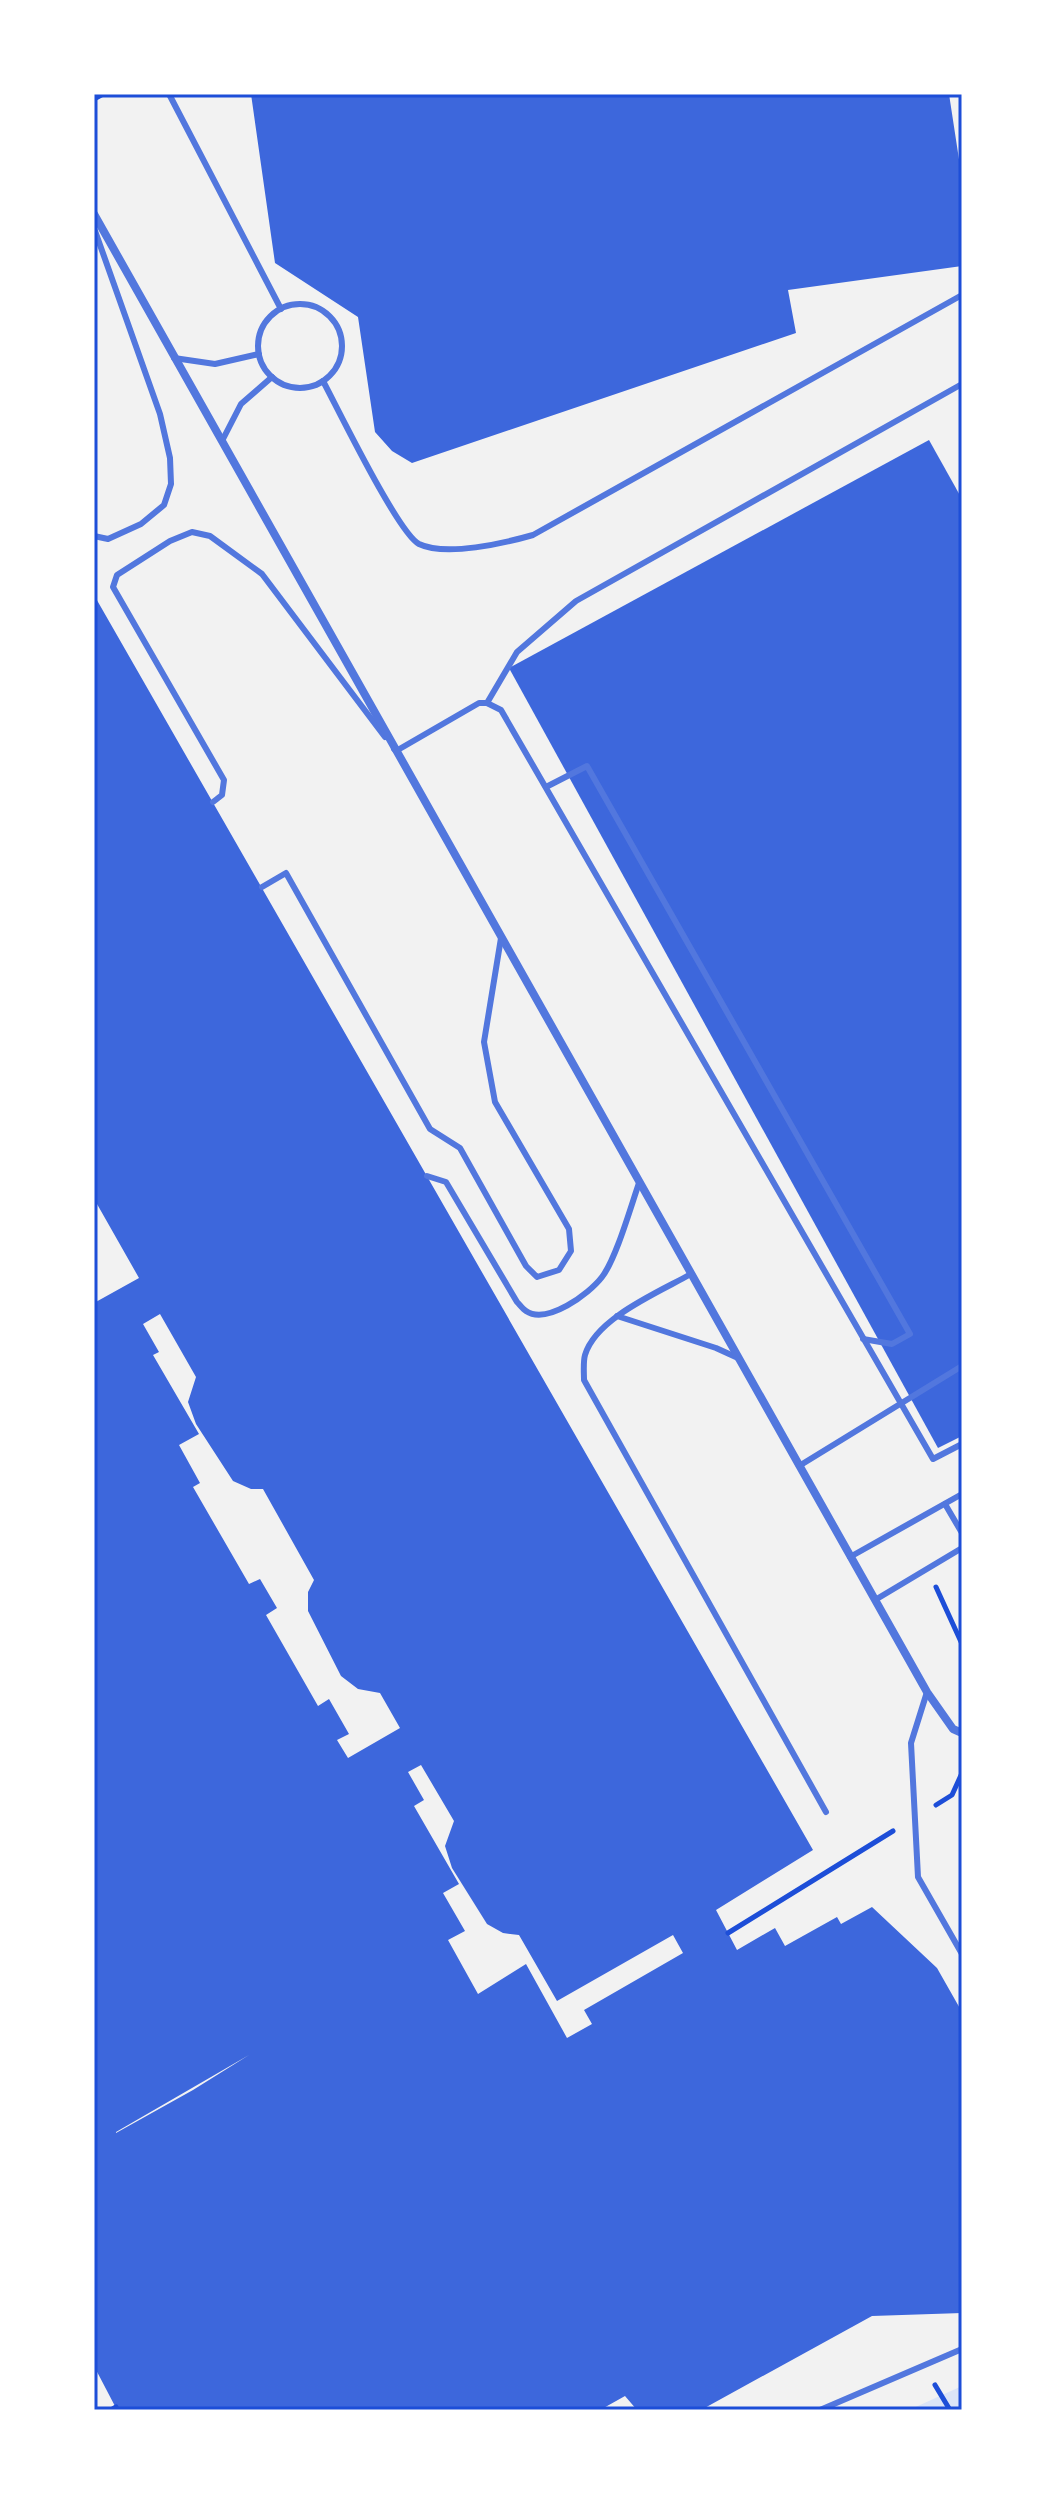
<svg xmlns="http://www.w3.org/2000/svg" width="1056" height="2504" viewBox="0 0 1056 2504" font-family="Merriweather,serif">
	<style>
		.green { fill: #dbe4f7 }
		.building { fill: #3d67dc; fill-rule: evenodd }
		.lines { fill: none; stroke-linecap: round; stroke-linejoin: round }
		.path { stroke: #1d4ed8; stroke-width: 5 }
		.service { stroke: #5277de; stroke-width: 6 }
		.minor { stroke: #5277de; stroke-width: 8 }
		.neatline { fill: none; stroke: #1d4ed8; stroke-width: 3 }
	</style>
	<rect width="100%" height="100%" fill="#f2f2f2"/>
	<polygon class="green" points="962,2386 962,2410 909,2410"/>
	<g class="building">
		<polygon points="251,94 949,94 962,179 962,266 788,290 796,333 412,463 392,451 375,432 358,317 275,263"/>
		<polygon points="929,440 962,499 962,1436 938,1448 509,668"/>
		<path d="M 94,595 L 813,1850 L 716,1910 L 737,1950 L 775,1928 L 785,1946 L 837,1917 L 841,1924 L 872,1907 L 937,1968 L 962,2012 L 962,2313 L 872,2316 L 701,2410 L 637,2410 L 625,2396 L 600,2410 L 117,2410 L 94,2366 L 94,1303 L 139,1278 L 97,1204 L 94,1204 ZM 160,1314 L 196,1377 L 188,1402 L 196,1424 L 233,1481 L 251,1489 L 263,1489 L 314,1580 L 308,1592 L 308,1611 L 341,1676 L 358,1689 L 380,1693 L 400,1728 L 348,1758 L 337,1740 L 349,1734 L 329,1699 L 318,1706 L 266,1615 L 277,1608 L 260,1579 L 249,1584 L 193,1487 L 200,1483 L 179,1445 L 199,1434 L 153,1355 L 159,1352 L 143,1324 ZM 421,1765 L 454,1821 L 445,1846 L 452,1868 L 487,1924 L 503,1933 L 519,1935 L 557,2001 L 673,1935 L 683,1953 L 584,2010 L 592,2024 L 567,2038 L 526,1964 L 478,1994 L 448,1940 L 465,1931 L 443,1893 L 459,1884 L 414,1806 L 424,1800 L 408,1772 ZM 249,2055 L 193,2090 L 116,2133 L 116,2132 Z"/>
	</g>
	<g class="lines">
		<g class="path">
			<polyline points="94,99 103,94"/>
			<polyline points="936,1587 962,1644"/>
			<polyline points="936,1805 952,1795 962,1773"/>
			<polyline points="728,1933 893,1831"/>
			<polyline points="935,2385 950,2410"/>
			<polyline points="111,2410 116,2407"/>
		</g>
		<g class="service">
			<polyline points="169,94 281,309"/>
			<polyline points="94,228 160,414 170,458 171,484 164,505 141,524 108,539 94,536"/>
			<circle cx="300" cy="346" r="42"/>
			<polyline points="174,358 215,364 259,354"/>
			<path d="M 323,381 C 338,409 398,533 419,544 C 446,557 505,543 533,535 L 962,295"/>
			<polyline points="222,441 241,404 272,377"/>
			<polyline points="487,703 517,652 576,601 962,384"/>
			<polyline points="394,749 396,751 479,703 487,703 501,710 933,1459 962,1444"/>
			<polyline points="546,787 587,766 910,1334 892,1344 863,1339"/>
			<polyline points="213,802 222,795 224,780 113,587 117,575 170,541 192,532 210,536 262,574 385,737"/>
			<polyline points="262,887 286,873 430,1129 460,1148 526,1266 537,1277 559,1270 571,1251 569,1229 495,1102 484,1042 501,938"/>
			<path d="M 427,1176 L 446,1182 L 517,1302 C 520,1305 523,1309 526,1311 C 547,1325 589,1294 602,1277 C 616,1259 631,1206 639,1183"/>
			<path d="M 691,1274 C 659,1292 596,1318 585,1355 C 583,1362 584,1373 584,1380 L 826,1812"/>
			<polyline points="617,1316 716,1348 738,1358"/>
			<polyline points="799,1466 962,1366"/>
			<polyline points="945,1504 962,1533"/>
			<polyline points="850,1557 962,1494"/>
			<polyline points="875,1600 962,1548"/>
			<polyline points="927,1692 911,1743 918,1877 962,1954"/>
			<polyline points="820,2410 962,2349"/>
		</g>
		<polyline class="minor" points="94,214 927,1692 953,1729 962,1733"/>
	</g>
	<rect width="1056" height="2504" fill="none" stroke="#ffffff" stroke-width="192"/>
	<rect x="96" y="96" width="864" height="2312" class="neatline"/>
</svg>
